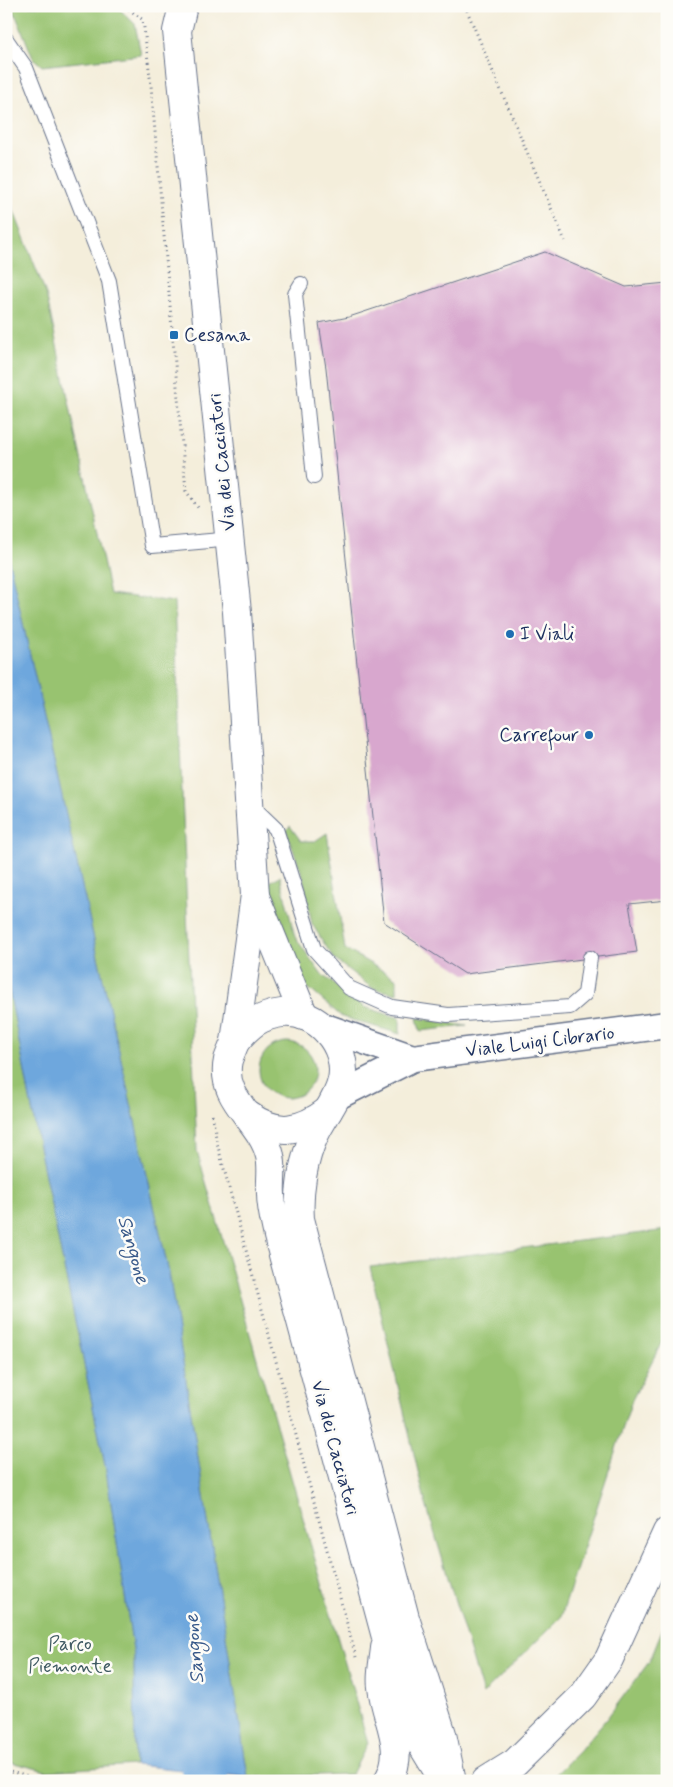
<svg xmlns="http://www.w3.org/2000/svg" width="673" height="1787" viewBox="0 0 673 1787" font-family="Mynerve,sans-serif">
	<style>
		.green { fill: #98c370; stroke: #5a7967 }
		.water { fill: #6ea7dd; stroke: #446b9e }
		.lines { fill: none; stroke-linecap: round; stroke-linejoin: round }
		.river { stroke: #6ea7dd; stroke-width: 46 }
		.building { fill: #d8a7ce }
		.lane-casing { stroke: #67728a; stroke-width: 16 }
		.street-casing { stroke: #67728a; stroke-width: 29 }
		.secondary-casing { stroke: #67728a; stroke-width: 30 }
		.highway-casing { stroke: #67728a; stroke-width: 30 }
		.path { stroke: #67728a; stroke-width: 3; stroke-dasharray: 1 4; stroke-linecap: butt }
		.lane { stroke: #fff; stroke-width: 14 }
		.street { stroke: #fff; stroke-width: 26 }
		.secondary { stroke: #fff; stroke-width: 28 }
		.highway { stroke: #fff; stroke-width: 28 }
		.poi-dot { fill: #1f6fb2; stroke: #fdfcf7; stroke-width: 2 }
		.labels { text-anchor: middle; dominant-baseline: central; stroke-width: 5; stroke-linejoin: round; paint-order: stroke }
		.poi-label { font-size: 19px; fill: #1b2f5e; stroke: #fdfcf7; text-anchor: start }
		.street-label { font-size: 19px; fill: #1b2f5e; stroke: #fdfcf7 }
		.park-label { font-size: 19px; fill: #405b63; stroke: #fdfcf7 }
		.water-label { font-size: 20px; font-style: italic; fill: #38598a; stroke: #fdfcf7 }
	</style>
	<rect width="100%" height="100%" fill="#fdfcf7"/>
	<filter id="ink" filterUnits="userSpaceOnUse"><feTurbulence type="fractalNoise" baseFrequency=".02" numOctaves="2"/><feDisplacementMap in="SourceGraphic" scale="10" xChannelSelector="R" yChannelSelector="G"/><feConvolveMatrix kernelMatrix="1 2 1 2 8 2 1 2 1" color-interpolation-filters="sRGB"/></filter>
	<filter id="wash" filterUnits="userSpaceOnUse"><feTurbulence type="fractalNoise" baseFrequency=".0096" numOctaves="4" result="noise"/><feDisplacementMap in="SourceGraphic" scale="20" xChannelSelector="R" yChannelSelector="G"/><feGaussianBlur stdDeviation="1.12" result="paint"/><feColorMatrix in="noise" values="0 0 0 0 0 0 0 0 0 0 0 0 0 0 0 0 0 1.4 0 .05"/><feComposite in="paint" operator="in"/></filter>
	<g filter="url(#wash)">
		<rect width="100%" height="100%" fill="#f4eedb"/>
		<g class="green">
			<polygon points="12,6 116,6 135,24 141,55 42,66 33,58"/>
			<polygon points="6,191 46,294 110,594 174,602 197,1151 368,1743 352,1774 248,1777 169,1273 6,548"/>
			<polygon points="290,826 301,841 315,841 327,833 345,949 397,979 397,994 372,988 334,959 312,924 303,877 286,830"/>
			<polygon points="280,876 295,937 321,974 364,1007 400,1018 400,1034 342,1017 299,980 281,946 268,883"/>
			<polygon points="6,974 41,1156 106,1470 134,1656 135,1765 46,1771 6,1761"/>
			<polygon points="417,1018 467,1026 420,1031"/>
			<circle cx="287" cy="1070" r="28"/>
			<polygon points="667,1230 667,1332 632,1400 561,1617 483,1694 425,1501 370,1267"/>
			<polygon points="667,1618 667,1781 552,1781 551,1779 580,1750 607,1718 649,1662"/>
		</g>
		<polygon class="water" points="6,548 169,1273 248,1777 135,1765 134,1656 106,1470 41,1156 6,974"/>
		<g class="lines">
			<polyline class="river" points="200,1709 205,1781"/>
		</g>
		<g id="blocks">
			<polygon class="building" points="545,252 626,287 667,283 667,900 629,904 637,952 465,974 384,922 326,368 319,323 349,317"/>
		</g>
	</g>
	<g filter="url(#ink)">
		<use href="#blocks" fill-opacity="0" stroke="#67728a" stroke-width="1"/>
		<g class="lines">
			<defs>
				<g id="lane">
					<polyline points="6,39 26,68 109,281 152,546 221,540 230,543"/>
					<polyline points="301,284 295,294 314,477"/>
					<polyline points="251,805 276,829 314,949 349,988 392,1007 448,1015 570,1007 585,994 590,958"/>
				</g>
				<g id="street">
					<polyline points="322,1026 413,1058"/>
					<polyline points="338,1096 413,1058 667,1025"/>
				</g>
				<g id="secondary">
					<path d="M 183,6 L 177,31 L 237,612 L 255,895 L 235,1042 C 233,1048 230,1054 228,1060 C 219,1100 262,1120 270,1156 C 273,1168 270,1181 271,1194 C 271,1208 275,1222 278,1236 L 386,1637 L 419,1740 L 444,1781"/>
					<polyline points="255,896 304,1016"/>
					<path d="M 235,1042 C 249,1025 259,1016 282,1013 C 317,1009 349,1046 342,1080 C 338,1100 324,1115 315,1134 C 303,1159 298,1192 300,1219 L 405,1618 L 442,1734 L 452,1781"/>
					<path d="M 248,1115 C 277,1136 300,1132 328,1111"/>
					<path d="M 385,1648 C 384,1660 380,1675 382,1687 C 386,1721 407,1748 388,1781"/>
				</g>
				<polyline id="highway" points="486,1781 515,1763 583,1696 609,1659 667,1532"/>
			</defs>
			<use href="#lane" class="lane-casing"/>
			<use href="#street" class="street-casing"/>
			<use href="#secondary" class="secondary-casing"/>
			<use href="#highway" class="highway-casing"/>
			<g class="path">
				<polyline points="125,6 143,20 151,85 186,491 199,509"/>
				<polyline points="465,6 565,241"/>
				<polyline points="212,1115 217,1143 356,1657"/>
				<polyline points="6,1771 44,1781"/>
			</g>
			<use href="#lane" class="lane"/>
			<use href="#street" class="street"/>
			<use href="#secondary" class="secondary"/>
			<use href="#highway" class="highway"/>
		</g>
	</g>
	<g class="poi-dot">
		<rect x="169" y="330" width="10" height="10" rx="2.5"/>
		<circle cx="510" cy="634" r="5"/>
		<circle cx="589" cy="735" r="5"/>
	</g>
	<g class="labels">
		<g class="poi-label">
			<text x="184" y="335">Cesana</text>
			<text x="520" y="634">I Viali</text>
			<text x="579" y="735" text-anchor="end">Carrefour</text>
		</g>
		<g class="street-label">
			<text transform="translate(222 462) rotate(-96)">Via dei Cacciatori</text>
			<text transform="translate(540 1042) rotate(-7)">Viale Luigi Cibrario</text>
			<text transform="translate(335 1448) rotate(75)">Via dei Cacciatori</text>
		</g>
		<g class="park-label">
			<text x="70" y="1644">Parco<tspan x="70" dy="22">Piemonte</tspan></text>
		</g>
		<g class="water-label">
			<text transform="translate(133 1250) rotate(74)">Sangone</text>
			<text transform="translate(195 1649) rotate(-95)">Sangone</text>
		</g>
	</g>
	<rect width="673" height="1787" fill="none" stroke="#fdfcf7" stroke-width="25"/>
</svg>
